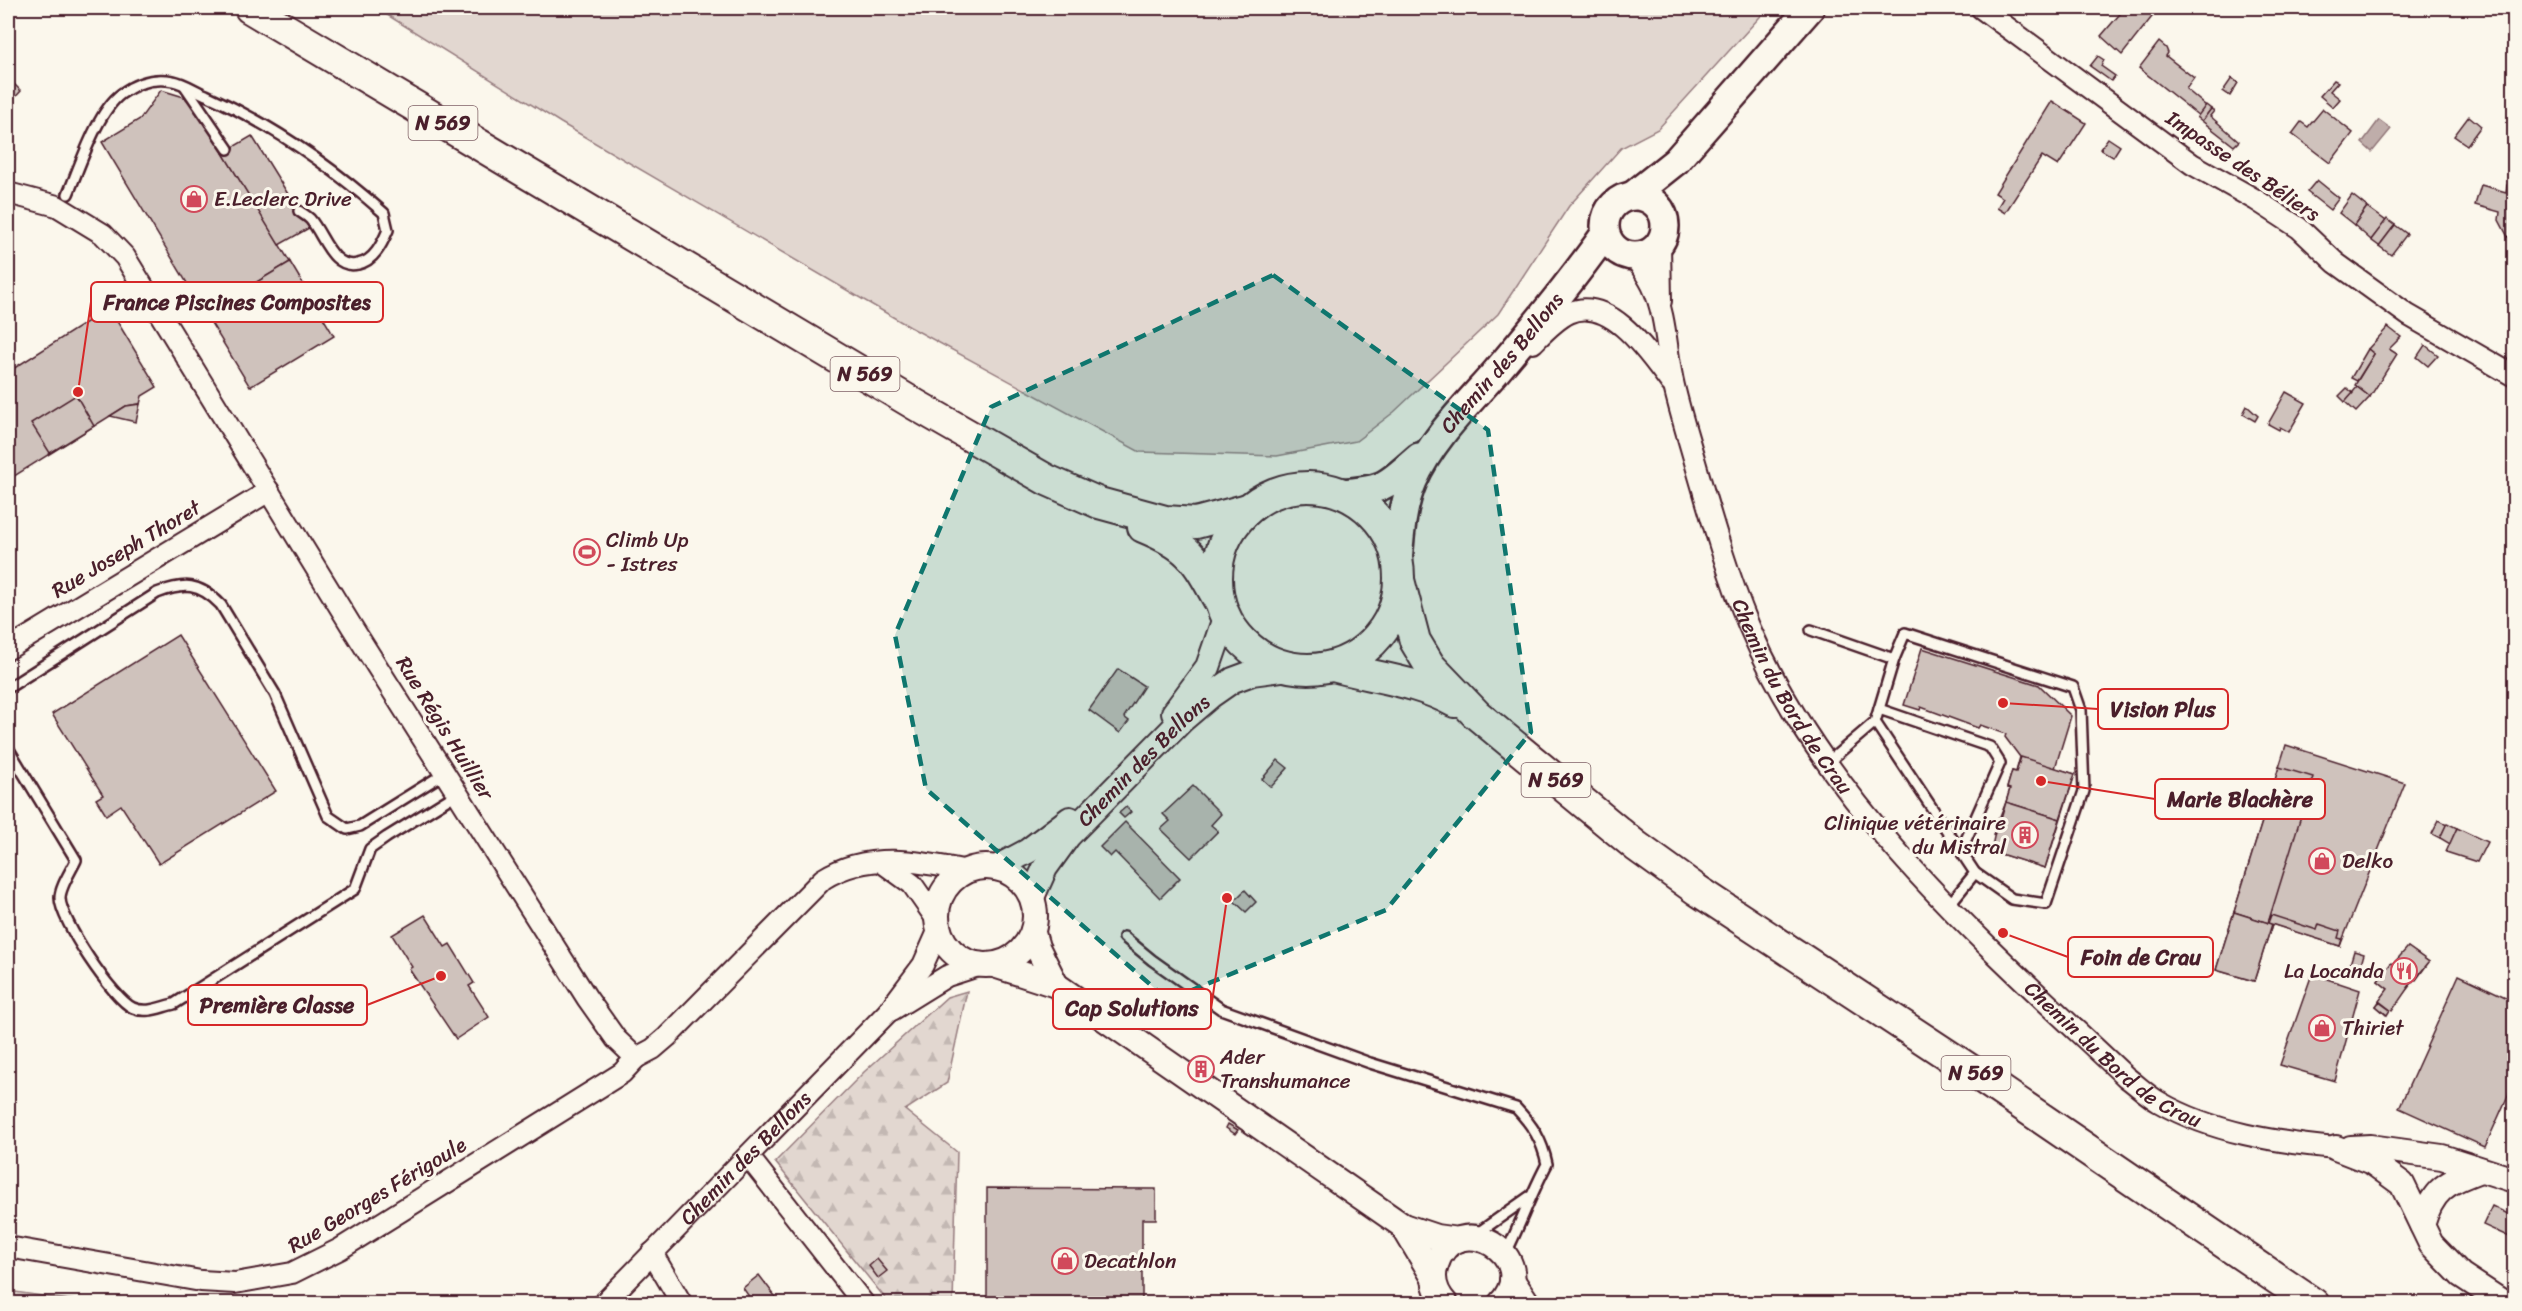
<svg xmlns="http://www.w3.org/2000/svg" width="2522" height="1311" viewBox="0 0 2522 1311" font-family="Sriracha,sans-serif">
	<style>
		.green { fill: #e2d7d0; stroke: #967b7e; stroke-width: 1.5 }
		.forest { fill: url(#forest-firs); stroke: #967b7e; stroke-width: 1.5 }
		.water { fill: #bfadaa; stroke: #907477; stroke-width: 1.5 }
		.building { fill: #cfc2bc; stroke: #4a1f2b; stroke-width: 1.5 }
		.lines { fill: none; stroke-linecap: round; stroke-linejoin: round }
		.service-casing { stroke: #4a1f2b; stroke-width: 14 }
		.minor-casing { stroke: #4a1f2b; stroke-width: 24 }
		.tertiary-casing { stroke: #4a1f2b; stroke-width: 28 }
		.secondary-casing { stroke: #4a1f2b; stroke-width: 32 }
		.primary-casing { stroke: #4a1f2b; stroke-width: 34 }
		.service { stroke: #fbf7ec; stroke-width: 9 }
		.minor { stroke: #fbf7ec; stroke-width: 20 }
		.tertiary { stroke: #fbf7ec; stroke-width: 24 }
		.secondary { stroke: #fbf7ec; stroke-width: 27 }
		.primary { stroke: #fbf7ec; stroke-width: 30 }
		.marked { fill: #0f766e; fill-opacity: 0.2; stroke: #0f766e; stroke-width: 4.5; stroke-dasharray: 12 8; stroke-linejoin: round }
		.labels { text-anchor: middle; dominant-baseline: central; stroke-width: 6; stroke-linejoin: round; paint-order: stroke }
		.shield { fill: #fbf7ec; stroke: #7f6065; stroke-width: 1.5 }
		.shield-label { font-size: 20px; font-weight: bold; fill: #4a1f2b }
		.street-label { font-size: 21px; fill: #4a1f2b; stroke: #fbf7ec }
		.poi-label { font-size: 21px; fill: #4a1f2b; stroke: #fbf7ec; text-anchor: start }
		.leader { fill: none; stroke: #d62828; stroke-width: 2 }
		.callout-dot { fill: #d62828; stroke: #fbf7ec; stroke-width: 2 }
		.callout { fill: #fbf7ec; stroke: #d62828; stroke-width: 2 }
		.callout-label { font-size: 22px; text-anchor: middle; font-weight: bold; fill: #4a1f2b }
	</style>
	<defs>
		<pattern id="forest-firs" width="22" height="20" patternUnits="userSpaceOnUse" patternTransform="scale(1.5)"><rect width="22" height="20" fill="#e2d7d0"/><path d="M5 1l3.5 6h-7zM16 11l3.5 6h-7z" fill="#c3b8b3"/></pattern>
	</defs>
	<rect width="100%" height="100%" fill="#fbf7ec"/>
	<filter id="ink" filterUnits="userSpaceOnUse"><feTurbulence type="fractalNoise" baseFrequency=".0167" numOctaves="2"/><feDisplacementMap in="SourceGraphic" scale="12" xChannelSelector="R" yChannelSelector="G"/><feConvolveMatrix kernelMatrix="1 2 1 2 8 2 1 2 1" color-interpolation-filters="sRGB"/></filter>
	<g filter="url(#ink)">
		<g class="green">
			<polygon points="376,8 1768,8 1658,129 1621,148 1569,206 1498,314 1394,412 1356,441 1277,456 1140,452 910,327 561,123"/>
			<polygon points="8,1291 90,1303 8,1303"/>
		</g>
		<polygon class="forest" points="967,991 947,1083 905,1110 957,1152 953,1303 889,1303 775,1162 864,1072 947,997"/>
		<polygon class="water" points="2379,120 2391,129 2372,152 2362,143"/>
		<g class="building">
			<polygon points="2125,8 2159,8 2122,55 2101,36"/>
			<polygon points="2159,42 2166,48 2168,53 2166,56 2194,78 2186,89 2206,106 2199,116 2139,68"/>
			<polygon points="2098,56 2104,60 2101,66 2115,76 2111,81 2090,66"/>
			<polygon points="8,78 21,91 8,105"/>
			<polygon points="2232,78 2238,83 2230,96 2223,91"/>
			<polygon points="2334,80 2338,82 2330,91 2340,99 2333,107 2320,96"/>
			<polygon points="161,90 184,97 195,107 290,262 205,313 102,142 140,119"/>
			<polygon points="2052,101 2086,123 2058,166 2042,156 2005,213 1997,208 2003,198 1995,193"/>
			<polygon points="2206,105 2211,109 2202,121 2197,117"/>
			<polygon points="2211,109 2214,111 2210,116 2239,141 2234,146 2202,121"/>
			<polygon points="2323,109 2353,133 2330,163 2292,134 2301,122 2308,127"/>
			<polygon points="2469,116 2481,126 2467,145 2454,136"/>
			<polygon points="252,136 309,228 279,245 223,153"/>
			<polygon points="2108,138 2120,146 2113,157 2100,149"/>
			<polygon points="2317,180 2339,198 2330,210 2307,192"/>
			<polygon points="2514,181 2514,234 2508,237 2499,220 2500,212 2475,205 2481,185 2506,192 2507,185"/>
			<polygon points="2352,195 2367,207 2354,225 2339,213"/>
			<polygon points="2367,207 2386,221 2371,240 2354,225"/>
			<polygon points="2387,219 2395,225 2379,246 2371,240"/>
			<polygon points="2395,225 2407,234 2391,255 2379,246"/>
			<polygon points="290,262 334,336 250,387 205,313"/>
			<polygon points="109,308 157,387 142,396 140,404 126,406 8,480 8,372"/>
			<polygon points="2388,327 2401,337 2389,349 2397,354 2370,397 2355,385 2374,354 2368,349"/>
			<polygon points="2425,345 2438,355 2428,366 2417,357"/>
			<polygon points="2368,349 2374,354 2357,381 2351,378"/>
			<polygon points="2357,387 2370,397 2356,412 2345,402"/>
			<polygon points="2347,388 2353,393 2345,402 2339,396"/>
			<polygon points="2286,392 2306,403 2289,432 2280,427 2279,430 2268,424"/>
			<polygon points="76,395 94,426 50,453 31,423"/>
			<polygon points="140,404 136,422 110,416 126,406"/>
			<polygon points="2247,406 2258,416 2255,421 2243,414"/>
			<polygon points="178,635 276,791 159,864 121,805 106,815 96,799 103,795 52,714"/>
			<polygon points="1922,648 2039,685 2071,716 2055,768 2075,774 2045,868 1991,851 1996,836 1993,835 2006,802 2010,789 2007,788 2012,771 2016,772 2020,757 2005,737 2006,734 1980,725 1978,728 1921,707 1920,710 1904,705"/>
			<polygon points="1118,669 1144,686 1124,717 1129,721 1120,733 1089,710"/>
			<polygon points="2286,745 2405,783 2340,946 2272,924 2254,981 2216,970"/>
			<polygon points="2021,757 2075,774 2060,819 2006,802 2010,789 2007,788 2012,771 2016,772"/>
			<polygon points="1278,760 1288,768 1271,787 1262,779"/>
			<polygon points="2279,767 2313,777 2268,923 2234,912"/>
			<polygon points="1193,786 1221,814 1211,825 1218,831 1191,858 1161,829 1170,821 1163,814"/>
			<polygon points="2006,802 2060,819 2045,868 1991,851 1998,818 2001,819"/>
			<polygon points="1126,807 1131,812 1124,818 1119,813"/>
			<polygon points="2439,820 2447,824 2440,838 2432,834"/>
			<polygon points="1125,822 1180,878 1160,898 1115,852 1110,857 1100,847"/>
			<polygon points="2447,823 2457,828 2450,844 2440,838"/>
			<polygon points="2457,828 2487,842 2477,862 2446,852"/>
			<polygon points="1245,890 1256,902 1246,912 1234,901"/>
			<polygon points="2234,912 2272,924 2254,981 2216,970"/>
			<polygon points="425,915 445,947 450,944 474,983 469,986 489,1017 456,1039 409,969 412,967 392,935"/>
			<polygon points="2271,915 2317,930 2319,924 2340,931 2338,938 2342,939 2340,946 2268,923"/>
			<polygon points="2408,947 2429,962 2416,980 2395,965"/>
			<polygon points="2408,947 2429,962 2386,1015 2376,1006 2388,989 2378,981"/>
			<polygon points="2354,951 2364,954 2360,968 2350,964"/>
			<polygon points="2391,963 2414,979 2392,1011 2379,1001 2388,989 2378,981"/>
			<polygon points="2312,974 2360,990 2335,1081 2280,1065"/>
			<polygon points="2459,975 2514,1001 2514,1082 2485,1147 2399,1108"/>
			<polygon points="2379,1002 2390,1010 2387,1015 2376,1006"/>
			<polygon points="1228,1124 1238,1130 1235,1134 1226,1128"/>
			<polygon points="987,1188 1156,1189 1156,1219 1142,1219 1142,1304 987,1304"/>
			<polygon points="2492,1206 2514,1217 2514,1239 2483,1225"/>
			<polygon points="877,1259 887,1271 878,1278 869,1266"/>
			<polygon points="759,1275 781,1304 754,1304 743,1288"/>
		</g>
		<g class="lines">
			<defs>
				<g id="service">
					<polyline points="185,86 228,149"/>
					<path d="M 68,194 C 80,166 97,112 121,94 C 136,83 154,77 173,81 C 184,83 196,91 206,95 C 271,124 331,166 384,213 L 388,230 C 382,244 374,261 358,264 C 332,270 324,235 310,219 C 307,216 303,214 299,211"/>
					<polyline points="1811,630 1894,659 1879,709"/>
					<polyline points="1894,659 1905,633 2073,687 2081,710 2084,791 2046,904 2012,899 1975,873"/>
					<path d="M 8,688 L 157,593 C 184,583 199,582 221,605 L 275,694 L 328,816 L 347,829 L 360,826 L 445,773"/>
					<polyline points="1875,722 1879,709 1990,747 2000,763 1961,851"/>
					<path d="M 8,748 L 76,860 C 71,871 60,887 60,898 C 60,920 113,999 133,1008 C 147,1014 160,1007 174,1004 L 355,889 L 370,849 L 387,837 L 458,793"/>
					<polyline points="1827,763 1875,722 1975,873 1949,905"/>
					<path d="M 1124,937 L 1152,960 L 1221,1009 L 1370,1063 L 1516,1108 C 1533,1126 1542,1140 1547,1164 C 1531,1194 1520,1225 1505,1255"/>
					<polyline points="1475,1235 1529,1197"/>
				</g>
				<g id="minor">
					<polyline points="1981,8 2192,164 2256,200 2299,228 2336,263 2408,315 2514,376"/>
					<path d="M 8,193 L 57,206 L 103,234 L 125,257 L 352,627 L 587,998 L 616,1039 L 636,1058 L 653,1049 L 667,1037 L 823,879 C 867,851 919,861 967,871"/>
					<polyline points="1660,243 1661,301"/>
					<path id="s1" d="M 1634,256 C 1640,265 1647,275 1652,285 C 1667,316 1666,353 1674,386 C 1680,412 1688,437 1695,462 C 1711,517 1727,573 1749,626 C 1826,807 1986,945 2126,1077 C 2137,1085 2147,1095 2159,1102 C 2213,1133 2276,1142 2336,1148"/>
					<path d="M 1533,343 C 1543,333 1556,319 1569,313 C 1610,294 1650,355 1671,383"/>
					<polyline points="8,649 269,491"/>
					<polyline points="883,863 912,884 937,920"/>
					<polyline points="892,1010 947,976 981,965"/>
					<polyline points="748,1156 864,1304"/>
					<polyline points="8,1247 201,1281 235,1283 292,1273 340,1249 622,1073 636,1058"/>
					<polyline points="652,1253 682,1304"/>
					<path id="s2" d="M 603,1304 L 887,1013 L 923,965 L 939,929"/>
				</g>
				<g id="tertiary">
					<polyline points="1174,713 1208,667 1225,618"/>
					<circle cx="986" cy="916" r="49"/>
					<polyline points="996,868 1028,851 1070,819"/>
					<path id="s3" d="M 1032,897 L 1045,868 L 1068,836 L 1183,719 L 1210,696 L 1233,680 L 1252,673 L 1289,668"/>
					<polyline points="1033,933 1037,947 1056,985"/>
					<polyline points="994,965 1056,985 1403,1226 1436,1237 1458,1240"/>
					<polyline points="2336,1148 2372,1162 2402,1184 2431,1244 2461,1275 2505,1304"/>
					<polyline points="2351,1148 2370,1147 2442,1157 2514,1180"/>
					<path d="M 2422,1225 C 2433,1188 2446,1183 2480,1170"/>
					<polyline points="1403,1226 1434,1278"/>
					<polyline points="1512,1280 1528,1304"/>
					<path d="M 1446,1304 C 1436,1293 1431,1279 1436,1265 C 1455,1204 1545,1257 1500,1304"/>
				</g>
				<g id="secondary">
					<circle cx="1635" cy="226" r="30"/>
					<polyline points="1632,196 1676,161 1810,8"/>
					<path d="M 1341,493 C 1388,489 1385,486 1419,457"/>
					<path id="s4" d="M 1398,562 C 1400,535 1402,507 1413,481 C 1431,440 1466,406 1495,373 C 1534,327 1571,282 1605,234"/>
				</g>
				<g id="primary">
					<polyline points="250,8 916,405 1047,480 1099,503 1165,521 1196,523 1248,509"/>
					<circle cx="1308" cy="578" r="91"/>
					<path d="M 1143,527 C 1189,546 1195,557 1218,599"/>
					<polyline points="1399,580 1415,641 1430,666 1476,714 1636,846 1697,890 1975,1073 2314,1304"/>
					<path d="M 1333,666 C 1376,678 1415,680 1455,702"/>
				</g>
			</defs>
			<use href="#service" class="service-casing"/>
			<use href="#minor" class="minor-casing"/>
			<use href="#tertiary" class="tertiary-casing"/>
			<use href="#secondary" class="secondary-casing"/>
			<use href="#primary" class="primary-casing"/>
			<use href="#service" class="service"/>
			<use href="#minor" class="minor"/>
			<use href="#tertiary" class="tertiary"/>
			<use href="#secondary" class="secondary"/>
			<use href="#primary" class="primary"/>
		</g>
	</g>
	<path class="marked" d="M 1273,275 L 1488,430 L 1531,732 L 1386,910 L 1168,1000 L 926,789 L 895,635 L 991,407 Z"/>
	<defs>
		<symbol id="shop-ring" viewBox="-11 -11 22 22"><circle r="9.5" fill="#fbf7ec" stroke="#d1495b" stroke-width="1.5"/><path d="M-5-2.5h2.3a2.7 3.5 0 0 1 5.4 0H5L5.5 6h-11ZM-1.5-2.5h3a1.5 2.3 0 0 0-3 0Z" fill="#d1495b"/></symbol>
		<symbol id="stadium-ring" viewBox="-11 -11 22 22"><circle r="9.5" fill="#fbf7ec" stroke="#d1495b" stroke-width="1.5"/><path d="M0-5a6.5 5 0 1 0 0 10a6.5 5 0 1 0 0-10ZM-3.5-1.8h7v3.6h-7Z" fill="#d1495b"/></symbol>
		<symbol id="building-ring" viewBox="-11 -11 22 22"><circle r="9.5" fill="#fbf7ec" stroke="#d1495b" stroke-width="1.5"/><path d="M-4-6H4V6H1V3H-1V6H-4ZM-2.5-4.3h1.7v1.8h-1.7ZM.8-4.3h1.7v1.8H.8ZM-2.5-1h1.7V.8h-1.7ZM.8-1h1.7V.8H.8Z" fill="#d1495b"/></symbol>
		<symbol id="restaurant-ring" viewBox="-11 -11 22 22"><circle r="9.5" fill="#fbf7ec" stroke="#d1495b" stroke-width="1.5"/><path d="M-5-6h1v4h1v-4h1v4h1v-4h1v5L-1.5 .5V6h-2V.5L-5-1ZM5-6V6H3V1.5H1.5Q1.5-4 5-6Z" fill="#d1495b"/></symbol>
	</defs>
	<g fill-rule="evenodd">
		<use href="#shop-ring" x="179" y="184" width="30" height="30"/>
		<use href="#stadium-ring" x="572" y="537" width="30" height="30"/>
		<use href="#building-ring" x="2010" y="820" width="30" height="30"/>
		<use href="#shop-ring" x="2307" y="846" width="30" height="30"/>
		<use href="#restaurant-ring" x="2389" y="956" width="30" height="30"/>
		<use href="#shop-ring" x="2307" y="1013" width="30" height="30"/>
		<use href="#building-ring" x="1186" y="1054" width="30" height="30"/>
		<use href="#shop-ring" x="1050" y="1246" width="30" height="30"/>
	</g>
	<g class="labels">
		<g class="shield">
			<rect x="408.5" y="106" width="69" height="34" rx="4.5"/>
			<rect x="830.5" y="357" width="69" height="34" rx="4.5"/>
			<rect x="1521.5" y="763" width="69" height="34" rx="4.5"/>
			<rect x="1941.5" y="1056" width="69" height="34" rx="4.5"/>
		</g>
		<g class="shield-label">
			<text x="443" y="123">N 569</text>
			<text x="865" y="374">N 569</text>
			<text x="1556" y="780">N 569</text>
			<text x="1976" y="1073">N 569</text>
		</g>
		<g class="street-label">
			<text transform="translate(2243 166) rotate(34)">Impasse des Béliers</text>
			<text stroke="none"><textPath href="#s4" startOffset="231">Chemin des Bellons</textPath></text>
			<text transform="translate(126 549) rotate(-31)">Rue Joseph Thoret</text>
			<text stroke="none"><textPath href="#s1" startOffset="472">Chemin du Bord de Crau</textPath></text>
			<text transform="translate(445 728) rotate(58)">Rue Régis Huillier</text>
			<text stroke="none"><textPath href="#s3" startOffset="178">Chemin des Bellons</textPath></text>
			<text stroke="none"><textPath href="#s1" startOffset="958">Chemin du Bord de Crau</textPath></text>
			<text stroke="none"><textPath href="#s2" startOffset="204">Chemin des Bellons</textPath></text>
			<text transform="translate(377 1195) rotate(-31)">Rue Georges Férigoule</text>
		</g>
		<g class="poi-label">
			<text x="214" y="199">E.Leclerc Drive</text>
			<text x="606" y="540">Climb Up<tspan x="606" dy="24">- Istres</tspan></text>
			<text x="2006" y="823" text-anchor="end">Clinique vétérinaire<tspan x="2006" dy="24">du Mistral</tspan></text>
			<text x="2342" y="861">Delko</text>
			<text x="2384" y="971" text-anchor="end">La Locanda</text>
			<text x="2342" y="1028">Thiriet</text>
			<text x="1220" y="1057">Ader<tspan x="1220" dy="24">Transhumance</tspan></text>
			<text x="1084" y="1261">Decathlon</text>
		</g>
	</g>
	<path class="leader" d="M78 392L91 302M2003 703L2098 709M2041 781L2155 799M2003 933L2068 957M441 976L367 1005M1227 898L1211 1009"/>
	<g class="callout-dot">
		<circle cx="78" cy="392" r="6"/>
		<circle cx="2003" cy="703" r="6"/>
		<circle cx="2041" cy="781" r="6"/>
		<circle cx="2003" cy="933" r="6"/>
		<circle cx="441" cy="976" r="6"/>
		<circle cx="1227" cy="898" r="6"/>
	</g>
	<g class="callout">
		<rect x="91" y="282" width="292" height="40" rx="6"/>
		<rect x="2098" y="689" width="130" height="40" rx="6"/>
		<rect x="2155" y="779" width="170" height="40" rx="6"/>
		<rect x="2068" y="937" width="145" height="40" rx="6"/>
		<rect x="188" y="985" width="179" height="40" rx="6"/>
		<rect x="1053" y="989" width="158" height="40" rx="6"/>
	</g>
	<g class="callout-label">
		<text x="237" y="310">France Piscines Composites</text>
		<text x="2163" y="717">Vision Plus</text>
		<text x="2240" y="807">Marie Blachère</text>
		<text x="2141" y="965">Foin de Crau</text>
		<text x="277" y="1013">Première Classe</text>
		<text x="1132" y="1016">Cap Solutions</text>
	</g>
	<rect width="2522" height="1311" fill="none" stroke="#fbf7ec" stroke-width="30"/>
	<rect x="15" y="15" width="2492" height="1281" fill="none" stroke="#4a1f2b" stroke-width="2" filter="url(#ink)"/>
</svg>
